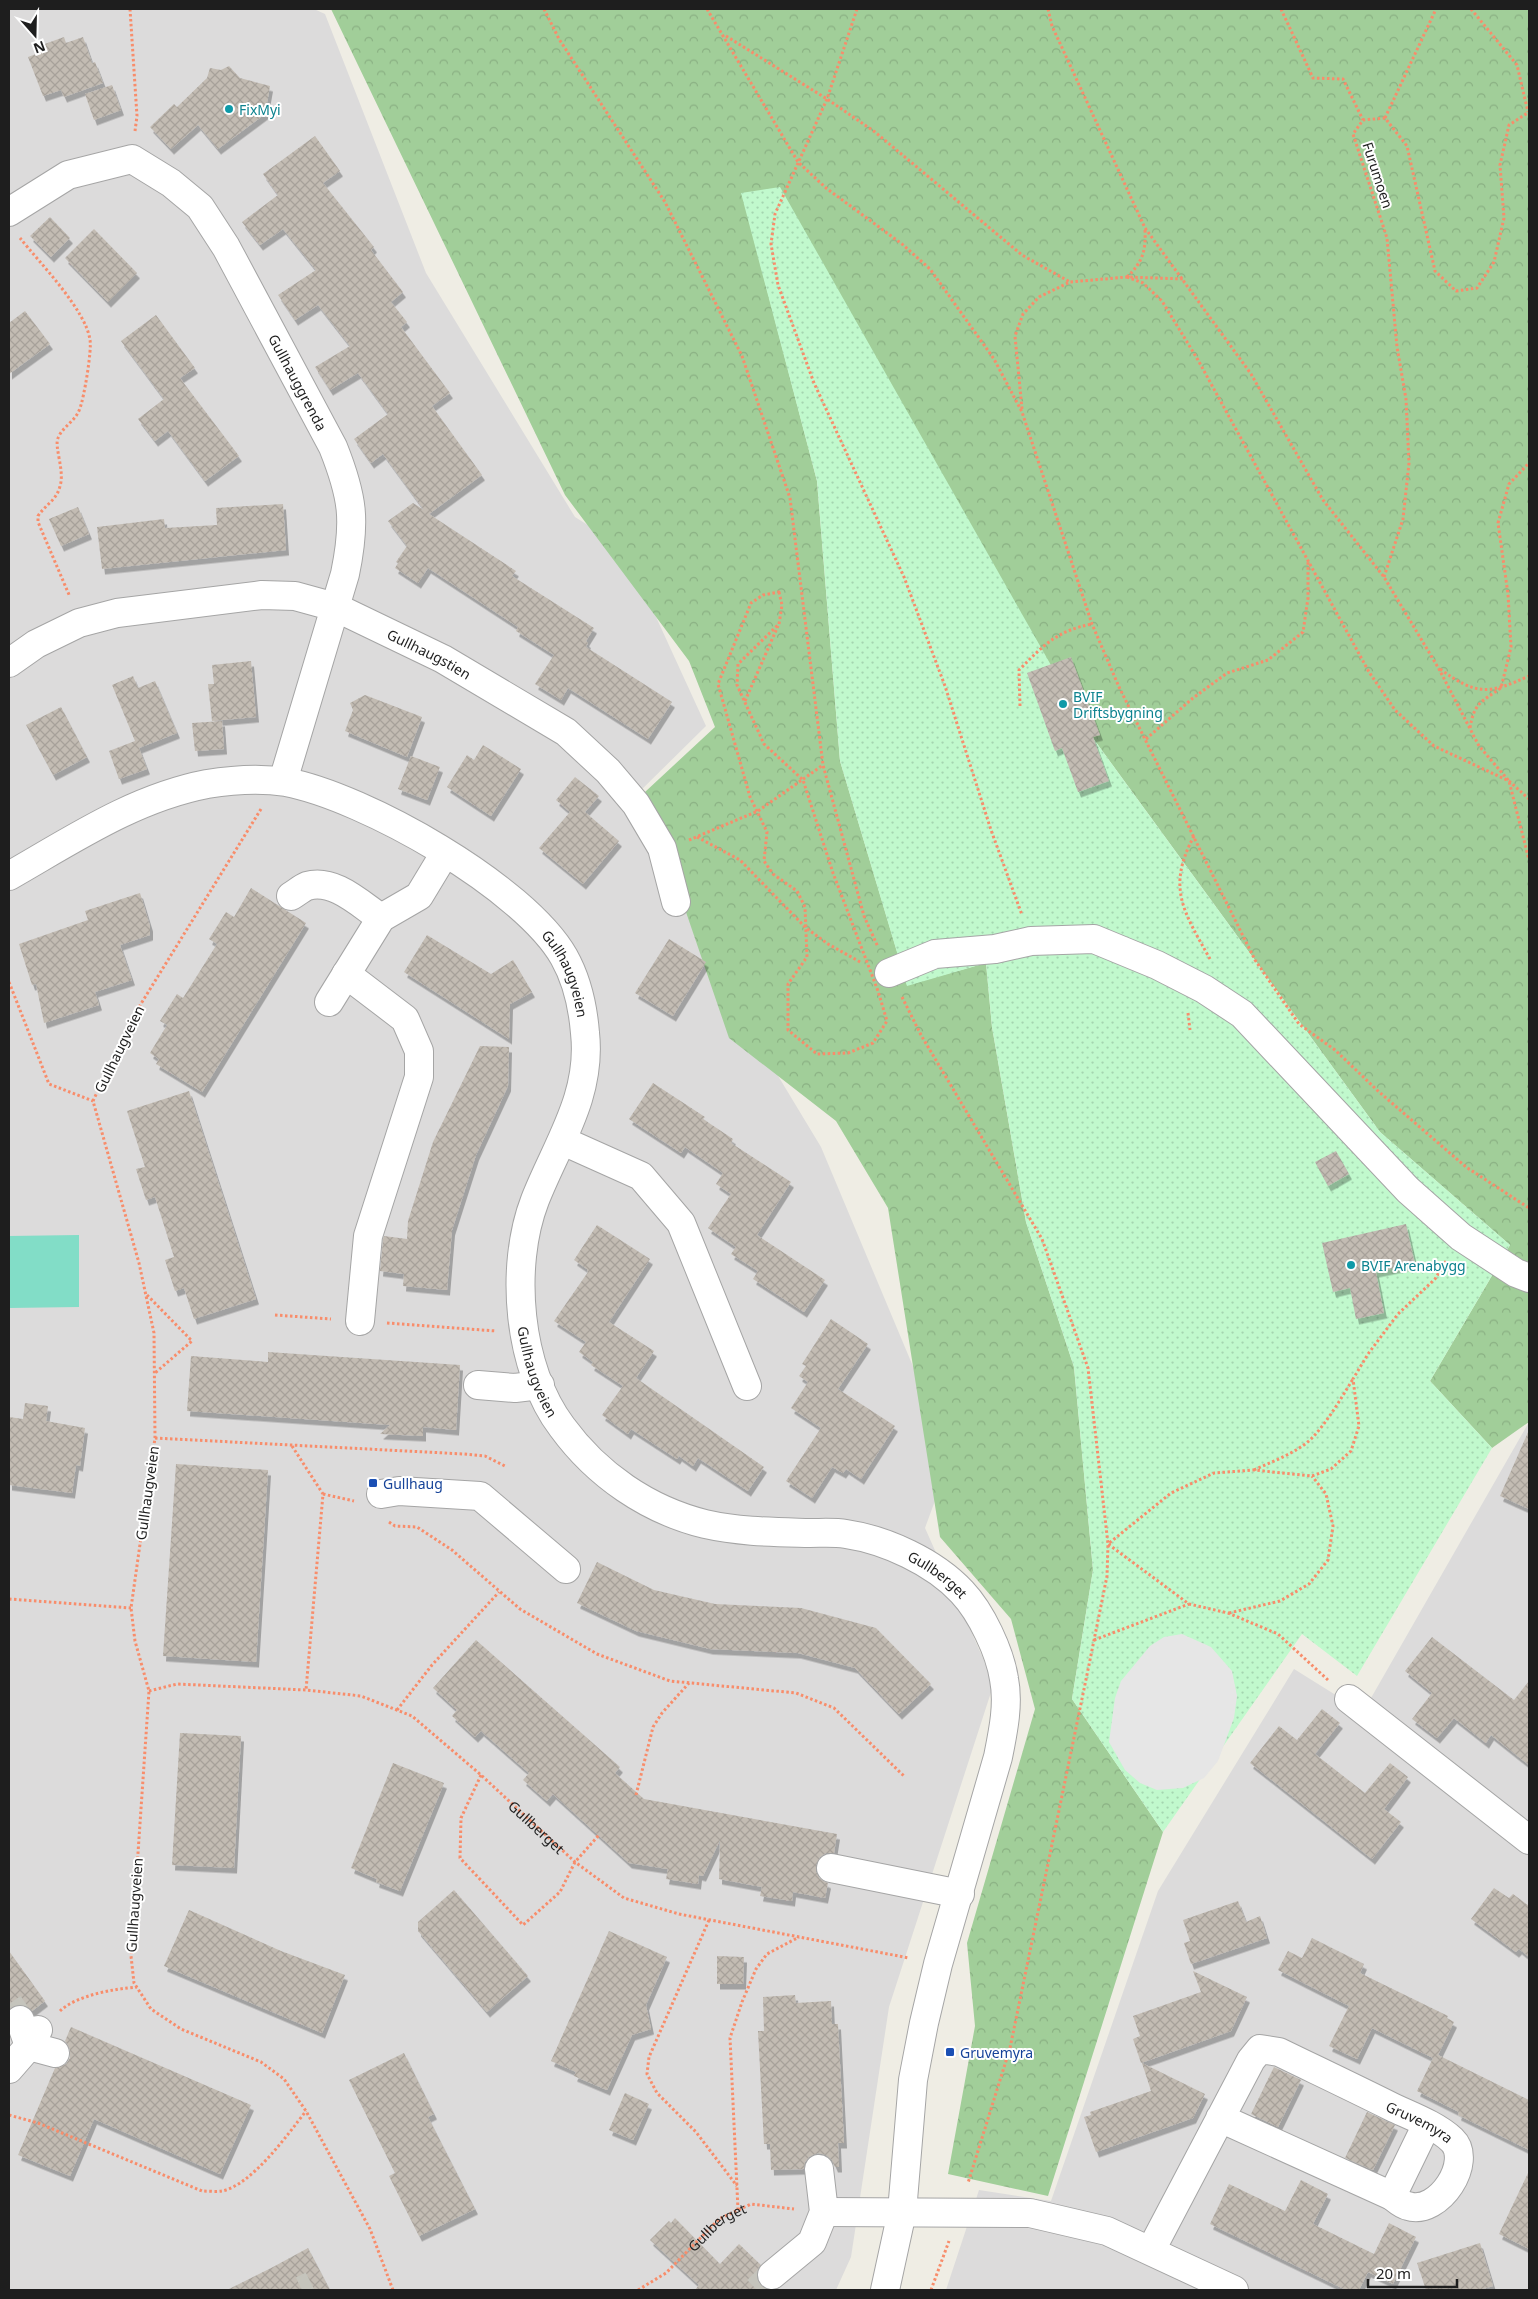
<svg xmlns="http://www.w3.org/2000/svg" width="1538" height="2299" viewBox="0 0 1538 2299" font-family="'Noto Sans',sans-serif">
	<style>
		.residential { fill: #dcdbdb }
		.forest { fill: url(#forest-crowns) }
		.park { fill: url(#park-dots) }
		.pitch { fill: #82ddc7 }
		.parking { fill: #e6e6e6 }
		.building { fill: url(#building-cross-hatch); filter: url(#shadow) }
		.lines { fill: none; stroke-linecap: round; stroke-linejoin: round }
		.minor-tunnel { stroke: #c5c4bc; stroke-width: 28; stroke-dasharray: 28 14; stroke-linecap: butt }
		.minor-casing { stroke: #a5a5a5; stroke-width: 30 }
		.path { stroke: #f88d6b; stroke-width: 3; stroke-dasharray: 2.5 2.5; stroke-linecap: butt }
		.minor { stroke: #fff; stroke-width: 28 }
		.culture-dot { fill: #0f9aa8; stroke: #fff; stroke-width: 2 }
		.transit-dot { fill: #1a4fb4; stroke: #fff; stroke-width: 2 }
		.labels { text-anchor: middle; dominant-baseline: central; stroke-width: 4; stroke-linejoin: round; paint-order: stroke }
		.culture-label { font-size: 14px; fill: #0d838f; stroke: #fff; text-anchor: start }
		.street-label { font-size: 14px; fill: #1e1e1e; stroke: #fff }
		.transit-label { font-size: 14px; fill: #164399; stroke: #fff; text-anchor: start }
	</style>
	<defs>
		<pattern id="forest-crowns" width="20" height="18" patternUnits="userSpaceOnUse" patternTransform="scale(1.25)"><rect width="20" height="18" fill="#a1ce99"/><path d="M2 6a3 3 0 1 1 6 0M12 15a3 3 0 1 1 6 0" fill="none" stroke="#8ab083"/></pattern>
		<pattern id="park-dots" width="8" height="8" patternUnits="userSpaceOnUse" patternTransform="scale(1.25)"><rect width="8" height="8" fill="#c1f9cd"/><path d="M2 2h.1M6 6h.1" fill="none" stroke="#a5d5b0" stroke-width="1.8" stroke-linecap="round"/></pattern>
		<pattern id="building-cross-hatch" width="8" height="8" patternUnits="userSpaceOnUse" patternTransform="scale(1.25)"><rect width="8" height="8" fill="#c3bcb3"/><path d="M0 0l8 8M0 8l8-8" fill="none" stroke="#a7a19a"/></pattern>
		<filter id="shadow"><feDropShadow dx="3" dy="5.5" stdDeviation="0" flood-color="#0004"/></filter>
	</defs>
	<rect width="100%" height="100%" fill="#efede4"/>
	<g class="residential">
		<polygon points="9,9 314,9 325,14 426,273 575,517 661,571 651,606 706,726 631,800 748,1026 821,1147 951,1457 925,1528 994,1683 889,2007 851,2257 836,2290 9,2290"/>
		<polygon points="1529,1422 1529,2290 946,2290 979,2190 1051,2201 1158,1891 1294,1669 1363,1712"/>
	</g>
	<polygon class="forest" points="331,9 1529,9 1529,1422 1492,1448 1430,1381 1510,1245 1380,1132 1090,734 742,194 817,481 840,761 907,985 986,963 992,1027 1026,1222 1074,1367 1093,1570 1072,1699 1163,1832 1048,2196 948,2174 975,2026 967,1943 1035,1709 1011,1619 940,1537 888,1208 836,1121 729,1038 645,792 715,727 689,661 565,495"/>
	<polygon class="park" points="780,187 1090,734 1380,1132 1510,1245 1430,1381 1492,1448 1357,1676 1302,1634 1163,1832 1072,1699 1093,1570 1074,1367 1026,1222 992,1027 986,963 907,986 840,761 817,481 741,193"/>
	<polygon class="pitch" points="79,1235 79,1307 9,1308 9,1236"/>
	<polygon class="parking" points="1182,1634 1211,1647 1232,1671 1237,1696 1234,1718 1218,1761 1204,1778 1183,1788 1157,1790 1140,1783 1125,1770 1109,1742 1115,1698 1121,1681 1150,1646 1164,1637"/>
	<g class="building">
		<polygon points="64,37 66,43 83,37 92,63 95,62 103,83 64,97 61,90 43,96 28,57 44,51 42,45"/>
		<polygon points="229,66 240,78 270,86 265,114 218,149 198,125 171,149 150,127 174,104 177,107 207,78 210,68 221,70"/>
		<polygon points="112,85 121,110 94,120 85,94"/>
		<polygon points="315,136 340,171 323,183 374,247 371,250 403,292 391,302 407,322 401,327 450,393 432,406 482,475 429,514 516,571 512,576 594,628 586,641 588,643 586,647 672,702 648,739 568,688 561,700 535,684 554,655 516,631 518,627 428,568 418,583 395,568 398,563 396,562 407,546 388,521 413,503 424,510 383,454 371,463 354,439 388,414 358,373 330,390 315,367 350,346 318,305 295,320 278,295 316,270 283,229 260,245 242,222 278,195 263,174"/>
		<polygon points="50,217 70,238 51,257 30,236"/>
		<polygon points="94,229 137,273 108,302 65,258"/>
		<polygon points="25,311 50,344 9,374 9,323"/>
		<polygon points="156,315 195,368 180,378 239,456 205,481 168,431 155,441 138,419 164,399 121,341"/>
		<polygon points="283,504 286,550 102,569 97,527 164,519 165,528 217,525 216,508"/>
		<polygon points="78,507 89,534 61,546 49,519"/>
		<polygon points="1071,657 1100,735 1093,737 1109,781 1078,792 1062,748 1055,751 1027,673"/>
		<polygon points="251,661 256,717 212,721 208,684 214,684 212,665"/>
		<polygon points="133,676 138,688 155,681 177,733 139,748 147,769 119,779 109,751 135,741 112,685"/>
		<polygon points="365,695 422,717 407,757 345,731 353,710 350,703"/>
		<polygon points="61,707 87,757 53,775 26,725"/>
		<polygon points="222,721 224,749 195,751 192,723"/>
		<polygon points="483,745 521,769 491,816 447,787 467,755 474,760"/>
		<polygon points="411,756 440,767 427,800 398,789"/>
		<polygon points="575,777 599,796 585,812 619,841 583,884 539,848 570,812 556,800"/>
		<polygon points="251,888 306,923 202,1092 156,1064 159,1059 150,1053 167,1025 160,1021 177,994 183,998 217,944 209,939 226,912 234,917"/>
		<polygon points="140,893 150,926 150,935 120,945 132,980 95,992 99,1005 44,1023 36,984 32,985 19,944 88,920 85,911"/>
		<polygon points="427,935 491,974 513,960 532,992 510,1004 509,1039 404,972"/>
		<polygon points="669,939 706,962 673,1016 635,993"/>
		<polygon points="480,1046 509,1047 508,1086 476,1155 452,1230 447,1290 403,1286 404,1274 380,1271 383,1239 384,1236 407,1239 408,1221 433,1142"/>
		<polygon points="653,1083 705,1117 703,1119 733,1139 731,1143 791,1182 757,1235 825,1280 804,1312 753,1279 758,1271 731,1254 736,1247 708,1228 731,1194 716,1184 723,1173 685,1147 681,1153 629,1119"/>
		<polygon points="189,1091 256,1299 194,1319 184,1288 175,1291 165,1260 174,1257 155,1197 146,1200 136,1169 145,1167 127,1111"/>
		<polygon points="1336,1151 1349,1174 1328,1186 1315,1162"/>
		<polygon points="1406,1224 1415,1264 1376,1272 1384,1313 1356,1319 1350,1288 1333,1292 1322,1243"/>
		<polygon points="597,1225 650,1259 609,1322 654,1351 636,1378 764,1467 748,1491 698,1458 693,1466 679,1456 677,1459 631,1429 628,1434 602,1415 623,1386 591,1365 593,1362 579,1352 586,1342 554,1321 588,1272 587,1269 574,1260"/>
		<polygon points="831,1319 868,1344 838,1389 895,1426 861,1479 846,1469 843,1473 832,1467 812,1498 786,1481 821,1428 791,1408 808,1382 799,1376 806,1366 802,1364"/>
		<polygon points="268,1352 460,1365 456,1430 423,1427 423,1436 380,1434 390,1425 187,1411 191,1356 268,1362"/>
		<polygon points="25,1403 48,1406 46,1421 85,1428 80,1466 76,1465 72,1493 9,1485 9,1417 23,1419"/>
		<polygon points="1529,1430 1529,1509 1500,1496"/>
		<polygon points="176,1464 268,1470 256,1662 163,1656"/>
		<polygon points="597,1562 654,1590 715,1604 801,1608 876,1628 931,1684 899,1714 855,1668 798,1653 710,1649 636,1631 577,1603"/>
		<polygon points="1432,1637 1514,1700 1529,1681 1529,1765 1491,1735 1486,1743 1454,1718 1437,1738 1412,1719 1432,1693 1405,1671"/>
		<polygon points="476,1640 620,1767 615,1773 644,1799 837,1834 834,1853 826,1853 820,1857 816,1865 816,1872 820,1879 828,1883 825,1898 793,1892 792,1901 760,1896 762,1887 719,1879 720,1840 703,1876 699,1875 698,1884 666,1879 668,1869 629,1863 553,1794 547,1801 523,1780 529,1773 481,1731 475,1737 452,1716 457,1710 433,1688"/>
		<polygon points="1322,1709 1340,1723 1315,1754 1365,1793 1390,1763 1408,1777 1384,1809 1401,1822 1372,1859 1250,1763 1279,1726 1297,1740"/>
		<polygon points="180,1733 241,1736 234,1868 172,1865"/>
		<polygon points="393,1763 444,1783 400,1891 376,1882 377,1879 351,1868"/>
		<polygon points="1494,1888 1509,1898 1513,1894 1529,1906 1529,1957 1519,1949 1516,1952 1471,1919"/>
		<polygon points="454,1890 528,1976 487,2012 418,1931 418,1922"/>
		<polygon points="1238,1901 1246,1922 1260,1916 1267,1938 1191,1964 1184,1943 1190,1941 1183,1920"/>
		<polygon points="189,1910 281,1951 345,1975 322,2033 164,1966"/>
		<polygon points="609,1931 667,1957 646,2005 651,2029 632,2035 607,2090 574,2076 576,2072 551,2061"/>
		<polygon points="1312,1938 1364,1964 1360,1973 1448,2016 1447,2018 1454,2022 1438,2055 1529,2100 1529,2150 1458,2115 1459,2112 1417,2091 1433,2058 1372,2028 1357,2059 1329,2046 1349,2006 1278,1970 1288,1951 1302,1958"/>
		<polygon points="9,1951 45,2001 32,2011 22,2005 15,2005 9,2009"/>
		<polygon points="717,1956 744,1957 743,1984 717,1984"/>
		<polygon points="1193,1971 1247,1997 1231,2031 1141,2063 1133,2039 1140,2036 1133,2016 1201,1992"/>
		<polygon points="795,1995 796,2003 831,2001 832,2024 838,2024 844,2143 838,2143 839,2167 835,2167 832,2160 826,2155 818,2153 809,2157 805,2162 804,2169 771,2170 770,2144 764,2144 758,2031 764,2031 763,1997"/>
		<polygon points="71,2027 251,2105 220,2174 94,2119 70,2176 18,2155 55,2068 66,2064 70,2058 70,2049 65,2041"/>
		<polygon points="404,2053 434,2114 428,2117 475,2209 419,2236 389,2176 395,2173 349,2080"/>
		<polygon points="1142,2063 1205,2094 1193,2118 1096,2152 1084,2117 1091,2115 1090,2112 1151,2091"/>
		<polygon points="1274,2067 1301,2080 1278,2127 1251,2114"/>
		<polygon points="625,2093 649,2104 633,2140 609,2130"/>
		<polygon points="1367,2112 1395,2125 1373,2170 1345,2158"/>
		<polygon points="1529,2171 1529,2249 1499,2234"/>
		<polygon points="1301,2180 1328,2194 1313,2224 1374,2254 1389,2223 1416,2237 1393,2284 1368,2272 1359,2290 1346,2290 1210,2224 1229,2184 1285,2211"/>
		<polygon points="675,2218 720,2264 739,2244 761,2265 757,2277 760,2285 766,2289 772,2290 695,2290 699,2285 650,2240 669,2221 671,2223"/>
		<polygon points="1480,2243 1493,2286 1479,2290 1426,2290 1417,2263"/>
		<polygon points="308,2248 330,2290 227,2290 273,2267"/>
	</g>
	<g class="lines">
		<g class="minor-tunnel">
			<polyline points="9,2004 20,2020"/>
			<polyline points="302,2290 312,2285"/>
			<polyline points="757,2290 772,2275"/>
		</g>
		<defs>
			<g id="minor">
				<path id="s3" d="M 9,212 L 68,175 L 132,159 L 171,183 L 200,207 L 226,247 L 333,447 C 353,497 356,521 345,574 L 283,781"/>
				<path id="s4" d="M 9,663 L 36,644 L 79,623 L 117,613 L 262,595 L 295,596 L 335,607 L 443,659 L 566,732 L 608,771 L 636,804 L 662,848 L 676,902"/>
				<path id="s5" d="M 9,876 C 72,840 134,798 207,784 C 231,780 262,778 286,782 C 365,797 524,887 564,957 C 577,980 583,1008 585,1033 C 592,1096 557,1144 535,1200 C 509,1267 518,1369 562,1427 C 597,1475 648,1510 705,1524 C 740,1532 775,1532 810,1533 C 822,1533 834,1532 846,1534 C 886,1540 934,1562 962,1592 C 981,1612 1000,1652 1004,1679 C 1009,1704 1003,1732 998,1757 L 938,1964 L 924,2023 L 913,2080 L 902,2212 L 885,2290"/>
				<path d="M 291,896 C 296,893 302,888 307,886 C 334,878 360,904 381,918"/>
				<polyline points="889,973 935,954 995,949 1031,941 1094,939 1157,965 1204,989 1242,1014 1408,1190 1461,1237 1516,1273 1529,1278"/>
				<polyline points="346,974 405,1019 419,1051 419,1077 368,1236 360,1321"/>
				<polyline points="329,1002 381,918 419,896 445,853"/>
				<polyline points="563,1141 641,1176 681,1223 747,1386"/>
				<polyline points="478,1385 515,1388 540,1385"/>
				<polyline points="381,1494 399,1491 480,1496 566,1569"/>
				<polyline points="1349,1699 1529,1840"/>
				<polyline points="831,1868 960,1894"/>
				<polyline points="20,2020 29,2046 55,2053"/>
				<polyline points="9,2069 29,2046 38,2030"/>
				<polyline points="1392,2196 1427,2124"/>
				<polyline points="824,2212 1030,2213 1107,2231 1234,2290"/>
				<path id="s6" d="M 1151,2250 L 1251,2060 L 1260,2049 L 1279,2052 C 1316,2070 1354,2088 1392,2107 C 1411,2116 1436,2125 1452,2140 C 1474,2161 1439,2216 1408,2206 C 1402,2205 1396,2199 1392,2196 L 1220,2118"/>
				<polyline points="772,2275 812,2242 824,2212 819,2169"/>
			</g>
		</defs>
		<use href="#minor" class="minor-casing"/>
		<g class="path">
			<polyline points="130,9 137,116 135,131"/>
			<polyline points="544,9 559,39 665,202 742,356 790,498 823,765 864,916 878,947"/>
			<polyline points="707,9 798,162 826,188 902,244 930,269 994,359 1022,412 1092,624 1119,687 1255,960 1299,1024 1335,1050 1378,1091 1466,1167 1529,1208"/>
			<polyline points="857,9 827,99 775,214 771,244 778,285 814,383 904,577 945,686 991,830 1022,915"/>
			<polyline points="1048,9 1052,26 1145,228 1251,374 1323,500 1384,577 1439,669 1479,746 1509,781 1529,860"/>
			<polyline points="1281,9 1313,78 1343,79 1363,120"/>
			<polyline points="1471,9 1517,65 1528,112"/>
			<polyline points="726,36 827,99 875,132 1022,255 1070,282"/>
			<polyline points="1385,118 1436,9"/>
			<path d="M 20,238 C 39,262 86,310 90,340 C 92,350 84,398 80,408 C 76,421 63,426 58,438 C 54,447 65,471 60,486 C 57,500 45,505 38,516 L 38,522 L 70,597"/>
			<polyline points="1127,277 1143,283 1162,301 1198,360 1369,672 1395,710 1434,746 1509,781 1529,799"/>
			<path d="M 1127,277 C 1143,262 1146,250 1145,229"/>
			<polyline points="1022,409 1015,336 1023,314 1039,297 1070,282 1127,277 1184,279"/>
			<polyline points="1384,577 1403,519 1409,463 1406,399 1397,347 1387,238 1353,134 1363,120 1385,118 1407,146 1435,271 1456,291 1477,288 1494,262 1504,218 1500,165 1509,125 1529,112"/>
			<polygon points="779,592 782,605 779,624 738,664 737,685 764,744 803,780 833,873 878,991 887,1021 873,1043 848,1053 817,1054 788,1030 788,984 807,957 805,907 797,891 773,874 764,861 767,832 750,797 718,684 751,603 763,595"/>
			<path d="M 1440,669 C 1477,696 1489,694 1529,676"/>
			<polyline points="745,701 778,626"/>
			<path d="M 1020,706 L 1019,670 C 1044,645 1056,631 1092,624"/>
			<path d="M 1470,728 C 1474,703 1481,702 1501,688 L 1511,647 L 1508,594 L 1498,523 L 1509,484 L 1529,463"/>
			<polyline points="1146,739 1193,698 1227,673 1268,660 1303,632 1308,598 1308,562"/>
			<polyline points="261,809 131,1020 93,1101 139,1263 154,1333 155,1438 131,1608 135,1641 149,1691 131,1956 134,1983 151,2009 181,2029 261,2062 284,2079 306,2111 370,2229 393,2290"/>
			<path d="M 1194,836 C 1166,888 1184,912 1210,959"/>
			<polyline points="697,837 740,860 806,928 828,944 862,963"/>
			<polyline points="689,840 758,811 823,765"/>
			<polyline points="9,982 49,1084 93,1101"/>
			<polyline points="902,997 921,1035 1042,1239 1088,1368 1108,1544 1107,1576 1090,1660 1010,2048 968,2183"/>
			<polyline points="1188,1013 1190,1030"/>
			<polyline points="147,1295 192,1341 155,1373"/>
			<polyline points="275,1315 331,1319"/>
			<polyline points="387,1323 496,1331"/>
			<polyline points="155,1438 464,1454 485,1456 505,1466"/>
			<polyline points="292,1446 323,1494 306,1690"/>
			<path d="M 1254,1470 C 1273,1461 1294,1454 1310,1440 C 1327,1423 1340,1400 1353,1379"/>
			<polyline points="323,1494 354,1501"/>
			<polyline points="389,1522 395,1526 417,1527 452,1550 520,1609 597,1654 670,1681 796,1693 834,1708 905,1777"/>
			<polyline points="9,1599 131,1608"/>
			<polyline points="1229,1613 1280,1601 1309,1584 1328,1560 1333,1526 1326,1494 1312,1476"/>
			<polyline points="1094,1640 1189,1604"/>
			<polyline points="1328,1680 1278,1634 1228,1613 1189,1604 1108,1544 1171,1493 1214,1473 1254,1470 1312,1476 1331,1469 1351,1451 1359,1426 1353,1379 1368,1354 1398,1314 1435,1279 1446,1261"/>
			<path id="s1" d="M 149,1691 L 177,1684 L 306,1690 L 361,1696 L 412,1716 L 481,1775 L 575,1862 L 624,1898 L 679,1914 L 909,1958"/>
			<polyline points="397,1710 432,1665 499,1592"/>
			<polyline points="481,1775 461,1818 460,1858 523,1925 560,1892 575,1862 599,1835"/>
			<polyline points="636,1795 653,1727 662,1713 689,1683"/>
			<polyline points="709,1920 649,2057 647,2074 657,2093 696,2132 737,2186"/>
			<path d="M 60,2011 C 77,1995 114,1989 137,1987"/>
			<path d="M 9,2115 L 38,2123 L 202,2191 C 208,2191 216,2192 222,2191 C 252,2185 288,2134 306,2111"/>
			<polyline points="738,2210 730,2038 742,2002 756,1969 767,1954 799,1937"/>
			<path id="s2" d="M 638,2290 L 666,2273 L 719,2219 L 751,2204 L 794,2209"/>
			<polyline points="931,2290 949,2241"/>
		</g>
		<use href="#minor" class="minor"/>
	</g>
	<g class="culture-dot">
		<circle cx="229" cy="109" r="5"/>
		<circle cx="1063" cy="704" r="5"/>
		<circle cx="1351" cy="1265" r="5"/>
	</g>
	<g class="transit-dot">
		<rect x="368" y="1478" width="10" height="10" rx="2.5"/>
		<rect x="945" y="2047" width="10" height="10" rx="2.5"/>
	</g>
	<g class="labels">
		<g class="culture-label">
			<text x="239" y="109">FixMyi</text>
			<text x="1073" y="696">BVIF<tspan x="1073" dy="16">Driftsbygning</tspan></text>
			<text x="1361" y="1265">BVIF Arenabygg</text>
		</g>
		<g class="street-label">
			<text transform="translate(1378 175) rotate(72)">Furumoen</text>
			<text stroke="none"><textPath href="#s3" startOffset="420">Gullhauggrenda</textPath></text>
			<text stroke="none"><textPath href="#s4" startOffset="446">Gullhaugstien</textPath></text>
			<text stroke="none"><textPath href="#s5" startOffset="649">Gullhaugveien</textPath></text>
			<text transform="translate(119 1049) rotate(-64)">Gullhaugveien</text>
			<text stroke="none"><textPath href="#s5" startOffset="1065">Gullhaugveien</textPath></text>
			<text transform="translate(147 1493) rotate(-82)">Gullhaugveien</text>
			<text stroke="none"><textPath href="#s5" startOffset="1546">Gullberget</textPath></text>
			<text stroke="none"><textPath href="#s1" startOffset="435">Gullberget</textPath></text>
			<text transform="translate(134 1905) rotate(-86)">Gullhaugveien</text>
			<text stroke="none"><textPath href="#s6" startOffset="405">Gruvemyra</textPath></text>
			<text stroke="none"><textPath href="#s2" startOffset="102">Gullberget</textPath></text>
		</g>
		<g class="transit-label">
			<text x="383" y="1483">Gullhaug</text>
			<text x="960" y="2052">Gruvemyra</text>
		</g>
	</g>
	<rect width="1538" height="2299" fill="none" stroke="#1e1e1e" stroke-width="20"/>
	<g transform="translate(35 35) rotate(160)" stroke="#ffffff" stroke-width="4" paint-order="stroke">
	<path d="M0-4L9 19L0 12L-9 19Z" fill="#1e1e1e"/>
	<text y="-8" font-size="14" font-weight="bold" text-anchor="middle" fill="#1e1e1e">N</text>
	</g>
	<path d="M1368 2279v8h89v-8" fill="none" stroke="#1e1e1e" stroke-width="2.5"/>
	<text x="1376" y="2279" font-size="15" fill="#1e1e1e" stroke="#ffffff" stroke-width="4" paint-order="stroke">20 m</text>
</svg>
